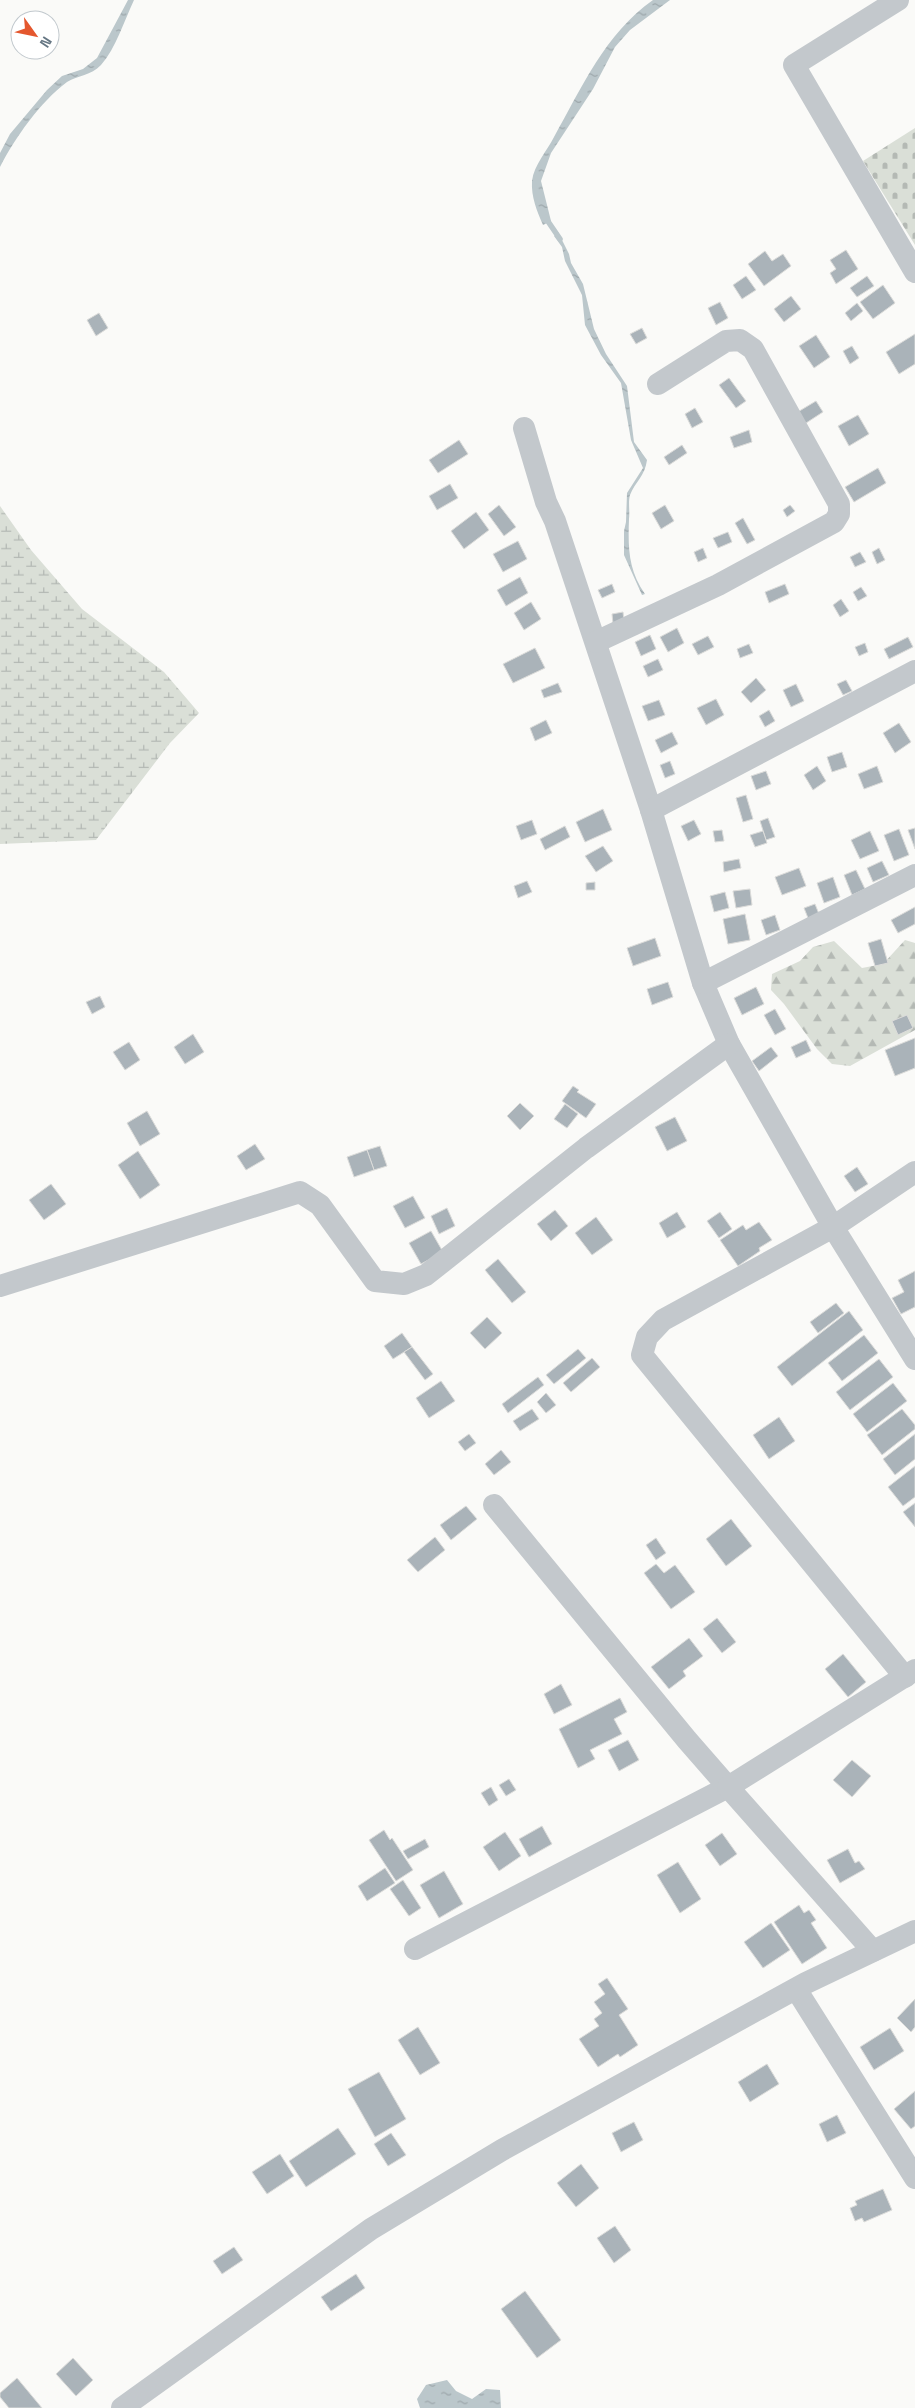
<svg xmlns="http://www.w3.org/2000/svg" width="915" height="2408" viewBox="0 0 915 2408" font-family="'Space Grotesk',sans-serif">
	<style>
		.forest { fill: url(#forest-firs) }
		.wetland { fill: url(#wetland-marsh) }
		.cemetery { fill: url(#cemetery-stones) }
		.water { fill: url(#water-ripples) }
		.lines { fill: none; stroke-linecap: round; stroke-linejoin: round }
		.stream { stroke: #bbc7cb; stroke-width: 5.5 }
		.building { fill: #aab3b9; stroke: #dcdcda }
		.street { stroke: #c3c8cc; stroke-width: 22 }
	</style>
	<defs>
		<pattern id="forest-firs" width="22" height="20" patternUnits="userSpaceOnUse" patternTransform="scale(1.25)"><rect width="22" height="20" fill="#dadfd7"/><path d="M5 1l3.5 6h-7zM16 11l3.5 6h-7z" fill="#b4b9b4"/></pattern>
		<pattern id="wetland-marsh" width="20" height="14" patternUnits="userSpaceOnUse" patternTransform="scale(1.25)"><rect width="20" height="14" fill="#dadfd7"/><path d="M1 5h8M5 5V1M11 12h8M15 12V8" fill="none" stroke="#b4b9b4"/></pattern>
		<pattern id="cemetery-stones" width="16" height="16" patternUnits="userSpaceOnUse" patternTransform="scale(1.25)"><rect width="16" height="16" fill="#dadfd7"/><path d="M2 7V4a2 2 0 0 1 4 0v3zM10 15v-3a2 2 0 0 1 4 0v3z" fill="#b4b9b4"/></pattern>
		<pattern id="water-ripples" width="26" height="14" patternUnits="userSpaceOnUse" patternTransform="scale(1.25)"><rect width="26" height="14" fill="#bbc7cb"/><path d="M2 4q2-2 4 0t4 0M15 11q2-2 4 0t4 0" fill="none" stroke="#9ca6aa"/></pattern>
	</defs>
	<rect width="100%" height="100%" fill="#fafaf8"/>
	<polygon class="forest" points="905,940 915,943 915,1030 850,1066 832,1064 817,1049 784,1004 771,990 772,974 800,961 813,947 834,941 862,968 883,964"/>
	<polygon class="wetland" points="0,506 31,550 82,609 164,672 199,713 170,743 96,840 0,844"/>
	<polygon class="cemetery" points="915,128 915,245 863,161"/>
	<g class="water">
		<path d="M 128,0 L 134,0 C 124,21 116,48 101,65 C 91,76 78,75 67,82 C 40,102 15,138 0,167 L 0,153 L 10,134 L 47,90 L 62,76 L 83,69 L 97,58 Z"/>
		<path d="M 653,0 L 670,0 L 630,30 L 615,47 L 593,89 L 551,153 L 541,181 L 551,221 L 543,225 C 537,211 531,197 532,181 C 534,165 547,151 554,137 C 582,87 605,34 653,0 Z"/>
		<path d="M 558,232 L 569,254 L 571,263 L 583,284 L 594,329 L 606,354 L 627,386 L 634,442 L 647,460 C 645,476 635,482 630,495 C 628,502 630,511 629,519 C 628,547 628,570 645,594 L 642,595 L 624,555 L 624,531 L 626,522 L 627,493 L 643,468 L 631,440 L 621,383 L 601,355 L 585,325 L 582,295 L 565,261 L 562,247 L 554,236 Z"/>
		<polygon points="447,2380 456,2391 472,2399 486,2389 500,2390 501,2408 420,2408 417,2399 426,2385"/>
	</g>
	<g class="lines">
		<polyline class="stream" points="545,217 560,239"/>
	</g>
	<g class="building">
		<polygon points="846,250 858,269 836,284 830,273 836,269 830,260"/>
		<polygon points="765,251 772,261 783,254 791,266 764,286 748,264"/>
		<polygon points="746,276 756,290 742,299 733,285"/>
		<polygon points="867,276 874,286 857,297 850,288"/>
		<polygon points="883,285 895,303 873,319 860,302"/>
		<polygon points="791,296 801,309 784,322 774,309"/>
		<polygon points="720,302 728,318 716,325 708,308"/>
		<polygon points="857,303 863,311 851,321 845,313"/>
		<polygon points="99,313 108,328 96,336 87,320"/>
		<polygon points="642,328 647,338 636,344 630,334"/>
		<polygon points="915,334 915,364 899,374 886,352"/>
		<polygon points="816,335 830,357 814,368 799,346"/>
		<polygon points="852,346 859,358 850,364 843,351"/>
		<polygon points="729,378 746,401 736,408 719,385"/>
		<polygon points="816,401 823,412 803,425 796,413"/>
		<polygon points="695,408 703,422 692,428 685,414"/>
		<polygon points="858,415 869,434 849,446 838,426"/>
		<polygon points="749,430 752,442 734,448 730,437"/>
		<polygon points="459,440 468,454 438,473 429,460"/>
		<polygon points="682,445 687,453 669,465 664,457"/>
		<polygon points="878,468 886,483 854,502 845,487"/>
		<polygon points="450,484 458,498 437,510 429,496"/>
		<polygon points="499,505 516,527 504,536 488,514"/>
		<polygon points="665,505 674,521 661,529 652,513"/>
		<polygon points="790,505 795,511 787,517 783,510"/>
		<polygon points="476,512 489,530 464,549 451,531"/>
		<polygon points="743,518 755,540 747,544 735,523"/>
		<polygon points="728,532 732,542 718,548 713,538"/>
		<polygon points="518,541 527,559 503,572 493,554"/>
		<polygon points="703,548 707,558 698,562 694,552"/>
		<polygon points="879,548 885,560 877,564 872,552"/>
		<polygon points="860,552 866,562 855,567 850,557"/>
		<polygon points="520,577 528,593 506,606 497,590"/>
		<polygon points="612,584 615,592 602,598 598,590"/>
		<polygon points="785,584 789,594 769,603 765,592"/>
		<polygon points="861,587 867,596 858,601 853,592"/>
		<polygon points="841,599 849,611 840,617 833,605"/>
		<polygon points="531,602 541,619 524,630 514,613"/>
		<polygon points="623,612 624,621 613,624 612,614"/>
		<polygon points="677,628 684,643 668,652 660,637"/>
		<polygon points="650,635 656,649 641,656 635,642"/>
		<polygon points="708,636 714,647 698,655 692,644"/>
		<polygon points="908,637 913,647 889,659 884,649"/>
		<polygon points="865,643 868,652 859,656 855,647"/>
		<polygon points="749,644 753,653 740,658 737,649"/>
		<polygon points="535,648 545,668 513,683 503,664"/>
		<polygon points="658,659 663,670 648,677 643,666"/>
		<polygon points="756,678 766,690 751,703 741,692"/>
		<polygon points="846,680 852,691 843,695 837,684"/>
		<polygon points="558,683 562,692 544,698 541,690"/>
		<polygon points="796,684 804,701 791,707 783,690"/>
		<polygon points="716,699 724,715 706,725 697,708"/>
		<polygon points="659,700 665,715 648,721 642,706"/>
		<polygon points="769,710 775,721 765,727 759,716"/>
		<polygon points="546,720 552,733 535,741 530,728"/>
		<polygon points="899,723 911,742 895,753 883,733"/>
		<polygon points="672,732 678,744 661,753 655,740"/>
		<polygon points="842,752 847,767 832,772 827,757"/>
		<polygon points="670,761 675,774 665,778 660,765"/>
		<polygon points="817,766 826,781 813,790 804,775"/>
		<polygon points="877,766 883,782 864,789 858,774"/>
		<polygon points="766,771 771,784 756,790 751,776"/>
		<polygon points="746,795 753,819 743,822 736,798"/>
		<polygon points="603,809 612,830 585,842 576,822"/>
		<polygon points="768,818 775,837 766,840 760,821"/>
		<polygon points="532,820 537,834 521,840 516,826"/>
		<polygon points="694,820 701,834 688,841 681,826"/>
		<polygon points="565,826 570,837 545,850 540,839"/>
		<polygon points="915,828 915,849 908,830"/>
		<polygon points="899,829 909,855 894,861 884,835"/>
		<polygon points="722,830 724,841 715,842 713,831"/>
		<polygon points="763,831 767,843 755,847 750,835"/>
		<polygon points="870,831 879,851 860,859 851,840"/>
		<polygon points="603,846 613,861 596,872 585,856"/>
		<polygon points="739,859 741,868 724,872 723,862"/>
		<polygon points="882,861 889,875 873,882 867,868"/>
		<polygon points="799,868 806,886 782,895 775,877"/>
		<polygon points="856,870 865,889 852,895 844,875"/>
		<polygon points="833,877 840,897 824,903 817,883"/>
		<polygon points="527,881 532,892 518,898 514,886"/>
		<polygon points="595,882 595,890 586,890 586,883"/>
		<polygon points="750,889 752,905 736,908 733,891"/>
		<polygon points="725,892 729,908 714,912 710,896"/>
		<polygon points="815,904 819,914 808,918 804,908"/>
		<polygon points="915,907 915,924 898,933 891,920"/>
		<polygon points="745,914 750,940 728,944 723,919"/>
		<polygon points="775,915 780,930 766,935 761,920"/>
		<polygon points="655,938 661,956 633,966 627,948"/>
		<polygon points="881,939 888,963 875,966 868,943"/>
		<polygon points="668,982 673,997 652,1005 647,989"/>
		<polygon points="756,987 764,1004 742,1015 734,998"/>
		<polygon points="100,996 105,1007 92,1014 86,1002"/>
		<polygon points="775,1009 786,1029 775,1035 764,1015"/>
		<polygon points="907,1015 913,1028 898,1035 892,1021"/>
		<polygon points="193,1034 204,1052 185,1064 174,1047"/>
		<polygon points="915,1038 915,1068 895,1076 885,1050"/>
		<polygon points="806,1040 811,1051 796,1058 791,1047"/>
		<polygon points="129,1042 140,1060 125,1070 113,1052"/>
		<polygon points="771,1047 778,1056 759,1071 752,1061"/>
		<polygon points="573,1086 579,1090 577,1092 596,1104 586,1118 562,1101"/>
		<polygon points="520,1103 534,1116 520,1130 507,1116"/>
		<polygon points="565,1104 578,1114 567,1128 554,1119"/>
		<polygon points="147,1111 160,1134 140,1146 127,1123"/>
		<polygon points="675,1117 687,1141 667,1151 655,1127"/>
		<polygon points="255,1144 265,1159 246,1170 237,1156"/>
		<polygon points="380,1146 387,1166 374,1170 367,1150"/>
		<polygon points="367,1150 374,1170 354,1177 347,1157"/>
		<polygon points="138,1151 160,1185 140,1199 118,1165"/>
		<polygon points="857,1167 868,1184 855,1192 844,1176"/>
		<polygon points="51,1184 66,1204 44,1220 29,1200"/>
		<polygon points="413,1196 425,1218 405,1228 393,1206"/>
		<polygon points="447,1208 455,1226 439,1234 431,1216"/>
		<polygon points="555,1210 568,1226 551,1241 537,1224"/>
		<polygon points="677,1212 686,1227 667,1238 659,1223"/>
		<polygon points="720,1212 732,1229 719,1238 707,1221"/>
		<polygon points="596,1217 613,1240 592,1255 575,1233"/>
		<polygon points="759,1222 772,1240 759,1248 760,1251 738,1266 720,1240 743,1225 746,1230"/>
		<polygon points="431,1231 443,1252 421,1264 409,1243"/>
		<polygon points="498,1259 526,1292 512,1303 485,1270"/>
		<polygon points="915,1271 915,1307 901,1314 892,1298 904,1292 898,1280"/>
		<polygon points="836,1303 844,1313 818,1333 810,1322"/>
		<polygon points="849,1311 863,1330 792,1386 777,1367"/>
		<polygon points="487,1317 502,1333 485,1349 470,1333"/>
		<polygon points="402,1333 412,1347 393,1359 384,1346"/>
		<polygon points="864,1335 878,1353 842,1381 828,1363"/>
		<polygon points="412,1347 433,1374 425,1380 404,1352"/>
		<polygon points="578,1349 586,1358 554,1384 546,1375"/>
		<polygon points="592,1358 600,1367 571,1392 563,1383"/>
		<polygon points="879,1359 893,1377 850,1410 836,1392"/>
		<polygon points="538,1377 544,1385 508,1413 502,1404"/>
		<polygon points="441,1381 455,1401 429,1418 416,1398"/>
		<polygon points="893,1383 907,1401 867,1432 853,1414"/>
		<polygon points="546,1393 556,1405 546,1413 537,1402"/>
		<polygon points="532,1409 539,1419 520,1431 513,1421"/>
		<polygon points="902,1409 915,1425 915,1429 882,1455 867,1435"/>
		<polygon points="779,1417 795,1441 769,1459 753,1435"/>
		<polygon points="469,1434 476,1443 465,1451 458,1442"/>
		<polygon points="915,1434 915,1459 895,1475 883,1459"/>
		<polygon points="501,1450 511,1462 494,1475 485,1464"/>
		<polygon points="915,1466 915,1497 903,1506 888,1487"/>
		<polygon points="915,1503 915,1527 903,1512"/>
		<polygon points="466,1506 477,1519 451,1540 440,1525"/>
		<polygon points="731,1519 752,1546 726,1566 706,1539"/>
		<polygon points="435,1537 445,1550 418,1572 407,1560"/>
		<polygon points="656,1538 666,1553 656,1560 646,1545"/>
		<polygon points="656,1564 664,1573 675,1565 695,1592 671,1609 644,1573"/>
		<polygon points="717,1618 736,1642 722,1653 703,1629"/>
		<polygon points="689,1638 703,1656 683,1671 686,1676 669,1689 651,1667"/>
		<polygon points="843,1654 866,1682 848,1697 825,1669"/>
		<polygon points="561,1684 572,1705 554,1714 544,1694"/>
		<polygon points="620,1698 627,1712 614,1719 622,1734 590,1750 595,1759 578,1768 559,1729"/>
		<polygon points="628,1740 639,1760 619,1771 608,1750"/>
		<polygon points="852,1760 871,1776 852,1797 833,1780"/>
		<polygon points="509,1779 516,1790 506,1796 499,1785"/>
		<polygon points="491,1787 498,1800 489,1806 481,1793"/>
		<polygon points="542,1826 552,1844 529,1857 519,1839"/>
		<polygon points="384,1830 390,1840 392,1838 413,1870 396,1881 369,1840"/>
		<polygon points="505,1832 521,1856 499,1871 483,1847"/>
		<polygon points="722,1833 737,1854 720,1866 705,1845"/>
		<polygon points="425,1839 429,1847 408,1859 403,1851"/>
		<polygon points="848,1849 855,1863 859,1861 865,1869 840,1883 827,1860"/>
		<polygon points="678,1862 701,1899 680,1913 657,1875"/>
		<polygon points="385,1868 395,1883 367,1901 358,1886"/>
		<polygon points="444,1871 463,1904 439,1918 420,1885"/>
		<polygon points="403,1880 421,1908 409,1916 390,1889"/>
		<polygon points="799,1905 804,1913 809,1910 816,1920 811,1923 827,1948 802,1964 774,1922"/>
		<polygon points="771,1923 790,1950 763,1968 744,1942"/>
		<polygon points="607,1978 628,2009 619,2015 638,2045 620,2057 618,2054 598,2067 579,2039 599,2026 594,2019 602,2013 594,2002 605,1994 598,1984"/>
		<polygon points="915,1999 915,2027 911,2032 897,2018"/>
		<polygon points="418,2027 440,2063 420,2075 398,2040"/>
		<polygon points="890,2028 904,2051 874,2070 860,2047"/>
		<polygon points="767,2064 779,2084 750,2102 738,2082"/>
		<polygon points="379,2072 406,2119 375,2137 348,2089"/>
		<polygon points="915,2091 915,2126 911,2129 894,2109"/>
		<polygon points="837,2115 846,2133 827,2142 819,2124"/>
		<polygon points="634,2122 643,2140 621,2152 612,2133"/>
		<polygon points="338,2128 356,2154 306,2187 289,2161"/>
		<polygon points="391,2133 406,2155 388,2166 374,2144"/>
		<polygon points="280,2154 294,2176 267,2194 252,2172"/>
		<polygon points="581,2164 599,2188 576,2207 557,2183"/>
		<polygon points="883,2189 892,2210 864,2222 862,2218 855,2221 850,2208 857,2205 855,2201"/>
		<polygon points="615,2226 631,2250 614,2263 597,2238"/>
		<polygon points="234,2247 243,2260 222,2274 213,2261"/>
		<polygon points="356,2274 365,2288 331,2311 321,2297"/>
		<polygon points="525,2291 561,2340 537,2358 501,2309"/>
		<polygon points="73,2358 93,2380 76,2396 56,2374"/>
		<polygon points="17,2378 42,2408 9,2408 0,2397 0,2393"/>
	</g>
	<g class="lines">
		<g class="street">
			<polyline points="898,0 794,65 915,272"/>
			<polyline points="524,428 546,502 555,521 651,810 703,983 729,1044 833,1227 915,1359"/>
			<polyline points="596,642 718,585 834,522 839,514 839,504 753,349 740,340 726,341 658,384"/>
			<polyline points="651,810 915,671"/>
			<polyline points="703,983 915,875"/>
			<polyline points="0,1286 300,1192 320,1205 375,1281 404,1284 426,1275 586,1148 729,1044"/>
			<polyline points="905,1677 642,1355 647,1337 663,1320 833,1227 915,1172"/>
			<polyline points="415,1949 728,1787 687,1740 494,1505"/>
			<polyline points="873,1951 728,1787 915,1670"/>
			<polyline points="796,1989 915,2178"/>
			<polyline points="122,2408 371,2229 502,2150 806,1983 915,1931"/>
		</g>
	</g>
	<g transform="translate(35 35) rotate(123)"><circle r="24" fill="#ffffff" stroke="#c1c8cd"/>
	<path d="M0-4L9 19L0 12L-9 19Z" fill="#e4572e"/>
	<text y="-8" font-size="14" font-weight="bold" text-anchor="middle" fill="#657683">N</text>
	</g>
</svg>
